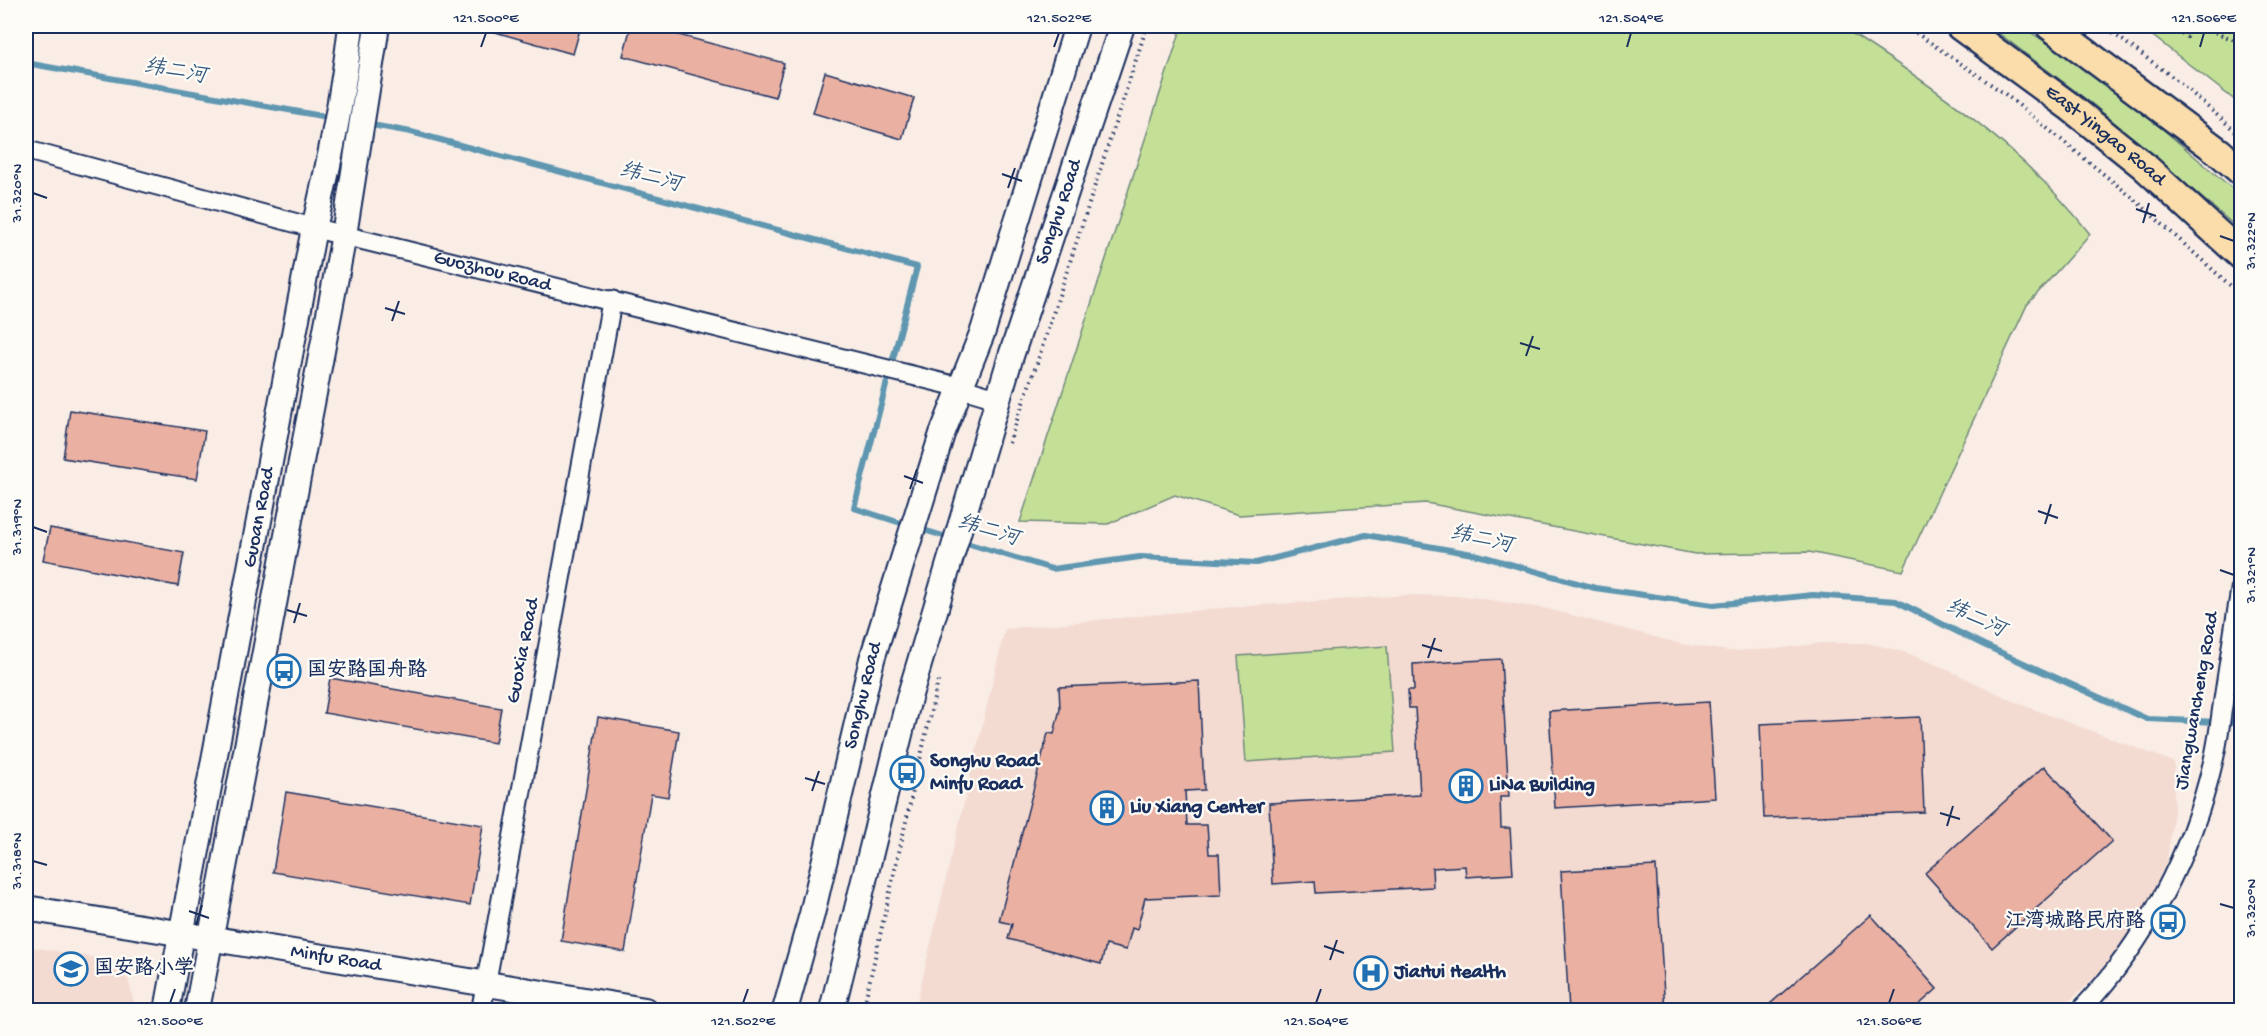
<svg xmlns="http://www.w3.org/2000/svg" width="2267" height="1036" viewBox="0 0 2267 1036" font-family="'Gochi Hand','LXGW WenKai TC',sans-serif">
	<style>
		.built { fill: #f4dbd2 }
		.green { fill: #c4e097; stroke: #70887a; stroke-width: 1.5 }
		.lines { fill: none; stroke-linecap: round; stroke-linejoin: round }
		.stream { stroke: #5e96b0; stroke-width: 6 }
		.building { fill: #eab1a3; stroke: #1b2f5e; stroke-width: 1.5 }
		.street-casing { stroke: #1b2f5e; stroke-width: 22 }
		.secondary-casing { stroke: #1b2f5e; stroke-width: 28 }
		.primary-casing { stroke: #1b2f5e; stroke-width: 32 }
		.path { stroke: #1b2f5e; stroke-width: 4; stroke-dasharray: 1.5 4.5; stroke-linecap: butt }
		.street { stroke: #fdfcf7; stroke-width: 18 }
		.secondary { stroke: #fdfcf7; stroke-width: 24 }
		.primary { stroke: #faddab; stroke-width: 27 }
		.ticks { fill: none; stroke: #1b2f5e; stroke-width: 2 }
		.labels { text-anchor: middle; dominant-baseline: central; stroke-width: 4.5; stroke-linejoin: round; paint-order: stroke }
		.street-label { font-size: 20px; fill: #1b2f5e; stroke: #fdfcf7 }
		.poi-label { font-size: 20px; font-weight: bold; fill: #1b2f5e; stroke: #fdfcf7; text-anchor: start }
		.water-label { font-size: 21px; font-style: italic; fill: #375a80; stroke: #fdfcf7 }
		.neatline { fill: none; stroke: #1b2f5e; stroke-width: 2 }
		.ticks-label { font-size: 15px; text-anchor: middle; fill: #1b2f5e }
	</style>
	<rect width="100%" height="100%" fill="#f9ede6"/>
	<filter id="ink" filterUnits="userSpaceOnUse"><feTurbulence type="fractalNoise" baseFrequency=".0167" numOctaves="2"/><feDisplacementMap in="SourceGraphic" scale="12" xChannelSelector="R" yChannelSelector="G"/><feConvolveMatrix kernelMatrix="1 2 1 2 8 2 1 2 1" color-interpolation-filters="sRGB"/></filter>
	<g filter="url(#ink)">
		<g class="built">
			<polygon points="1407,595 1465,596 1548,609 1686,645 1730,651 1775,649 1822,643 1868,643 1904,652 1942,667 2020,704 2174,762 2174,811 2167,860 2147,905 2121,949 2086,986 2059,1010 915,1010 1005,629 1233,607"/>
			<polygon points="26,946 104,959 128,979 136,1010 26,1010"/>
		</g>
		<g class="green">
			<path d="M 1182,26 L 1840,26 C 1931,84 2024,149 2090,234 L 2027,305 L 1903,571 L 1809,552 L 1695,554 L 1426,503 L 1239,515 L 1175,495 L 1108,524 L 1020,522 Z"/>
			<polygon points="1989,26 2021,26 2099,77 2138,108 2241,196 2241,231 2095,106"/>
			<polygon points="2140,26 2241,26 2241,105"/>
			<polygon points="1387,646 1395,752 1246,762 1238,656"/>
		</g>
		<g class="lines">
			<g class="stream">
				<polyline points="26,63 333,118"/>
				<polyline points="366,124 411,132 917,267 854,508 907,525"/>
				<polyline points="917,528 950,538"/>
				<polyline points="960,541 1052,569 1140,557 1256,563 1366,535 1478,555 1595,588 1713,605 1813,595 1896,601 1984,645 2147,719 2242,723"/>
			</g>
		</g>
		<g class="building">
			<polygon points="489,26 581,26 573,54 488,30"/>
			<polygon points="631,26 645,26 784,63 775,97 623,56"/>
			<polygon points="825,72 914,98 902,139 813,113"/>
			<polygon points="70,410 205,431 197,479 63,458"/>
			<polygon points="50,528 184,553 178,586 43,560"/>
			<polygon points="1501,659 1509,797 1500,797 1501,828 1510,828 1513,874 1466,877 1465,866 1432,868 1433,887 1316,893 1315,881 1273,884 1269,803 1420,795 1415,708 1409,708 1408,690 1414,690 1413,664"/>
			<polygon points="330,678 501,708 495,743 324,713"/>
			<polygon points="1199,681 1204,790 1185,791 1187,825 1207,825 1209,854 1219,854 1221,895 1145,898 1137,930 1132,928 1126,950 1106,945 1101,964 1008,939 1012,924 999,921 1048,733 1054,734 1060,709 1059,687"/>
			<polygon points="1709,702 1715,798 1555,808 1549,711"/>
			<polygon points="598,717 679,731 668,797 651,794 625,952 561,941"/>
			<polygon points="1920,717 1924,812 1764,818 1760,724"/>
			<polygon points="2044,766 2112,841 1992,948 1925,873"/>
			<polygon points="286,792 483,825 470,905 273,872"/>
			<polygon points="1656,866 1665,1011 1569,1011 1561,871"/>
			<polygon points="1871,915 1937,989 1912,1011 1762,1011"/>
		</g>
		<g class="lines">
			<defs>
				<g id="street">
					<path id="s1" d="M 26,150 L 314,228 L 959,387"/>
					<polyline points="961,388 998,399"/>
					<polyline points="481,1010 612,300"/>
					<path d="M 2081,1010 C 2145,943 2192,853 2213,762 C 2218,743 2220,723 2223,703 C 2229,663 2235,622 2242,581"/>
				</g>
				<g id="secondary">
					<path id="s2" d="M 26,908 L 645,1010"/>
					<path id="s3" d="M 167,1010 L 314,228 C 330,161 343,94 351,26"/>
					<polyline points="197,1010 344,235 377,26"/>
					<path id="s4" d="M 785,1010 L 812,914 L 872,659 L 942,434 L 983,331 L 1077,26"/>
					<path id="s5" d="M 832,1010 L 909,698 L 1010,359 L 1122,26"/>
				</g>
				<g id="primary">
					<path id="s6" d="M 1960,26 L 2069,106 L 2144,166 L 2242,256"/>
					<polyline points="2050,26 2219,152 2242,172"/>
				</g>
			</defs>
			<use href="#street" class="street-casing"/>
			<use href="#secondary" class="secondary-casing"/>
			<use href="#primary" class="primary-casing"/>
			<g class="path">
				<polyline points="1906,26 2005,94 2133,198 2242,296"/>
				<polyline points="2103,26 2178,81 2242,137"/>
				<polyline points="2176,26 2174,28 2187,37 2195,26"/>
				<polyline points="2205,26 2212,31 2242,43"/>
				<polyline points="1009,443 1036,366 1147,26"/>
				<polyline points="863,1010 938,681"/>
			</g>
			<use href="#street" class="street"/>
			<use href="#secondary" class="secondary"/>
			<use href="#primary" class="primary"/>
		</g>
	</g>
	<path class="ticks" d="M 481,47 L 486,33M 1054,47 L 1059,33M 1627,47 L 1631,33M 2200,47 L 2204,33M 1002,174 L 1022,181M 1008,188 L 1015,168M 33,193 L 47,198M 2136,209 L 2156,216M 2143,223 L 2149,203M 2220,236 L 2234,241M 385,308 L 405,314M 392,321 L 399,301M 1520,343 L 1540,349M 1526,356 L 1533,336M 904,476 L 923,483M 910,489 L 917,469M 2038,511 L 2058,518M 2045,524 L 2051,504M 33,527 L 47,532M 2220,570 L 2234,575M 287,610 L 307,616M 294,623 L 300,603M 1422,645 L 1442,651M 1428,658 L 1435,638M 805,778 L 825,784M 812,791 L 819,771M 1940,813 L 1960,819M 1947,826 L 1953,806M 33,861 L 47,865M 2220,904 L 2234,908M 189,911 L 209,918M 196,925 L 202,905M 1324,946 L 1344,953M 1330,960 L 1337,940M 170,1003 L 175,989M 743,1003 L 748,989M 1316,1003 L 1321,989M 1889,1003 L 1894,989"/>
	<defs>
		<symbol id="bus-ring" viewBox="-11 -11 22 22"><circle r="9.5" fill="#fdfcf7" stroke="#1f6fb2" stroke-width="1.5"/><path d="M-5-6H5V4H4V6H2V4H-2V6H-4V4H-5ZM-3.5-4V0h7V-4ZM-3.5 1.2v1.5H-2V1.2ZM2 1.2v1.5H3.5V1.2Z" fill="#1f6fb2"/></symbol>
		<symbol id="building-ring" viewBox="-11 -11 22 22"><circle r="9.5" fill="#fdfcf7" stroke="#1f6fb2" stroke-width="1.5"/><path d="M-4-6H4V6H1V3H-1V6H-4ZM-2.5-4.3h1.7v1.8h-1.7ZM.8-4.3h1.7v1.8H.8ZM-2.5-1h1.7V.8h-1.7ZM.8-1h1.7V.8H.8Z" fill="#1f6fb2"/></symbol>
		<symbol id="school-ring" viewBox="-11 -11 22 22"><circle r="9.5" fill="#fdfcf7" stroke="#1f6fb2" stroke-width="1.5"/><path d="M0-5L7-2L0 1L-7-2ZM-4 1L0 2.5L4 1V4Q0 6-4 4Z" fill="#1f6fb2"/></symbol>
		<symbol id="hospital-ring" viewBox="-11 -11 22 22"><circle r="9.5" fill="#fdfcf7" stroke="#1f6fb2" stroke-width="1.5"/><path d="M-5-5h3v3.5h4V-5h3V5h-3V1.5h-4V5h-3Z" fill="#1f6fb2"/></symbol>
	</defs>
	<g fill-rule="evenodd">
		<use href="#bus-ring" x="265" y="652" width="38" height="38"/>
		<use href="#bus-ring" x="888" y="754" width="38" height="38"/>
		<use href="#building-ring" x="1447" y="767" width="38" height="38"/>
		<use href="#building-ring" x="1088" y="789" width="38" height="38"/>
		<use href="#bus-ring" x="2149" y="903" width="38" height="38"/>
		<use href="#school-ring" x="52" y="950" width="38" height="38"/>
		<use href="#hospital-ring" x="1352" y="954" width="38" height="38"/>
	</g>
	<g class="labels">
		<g class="street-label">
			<text stroke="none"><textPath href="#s6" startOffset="182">East Yingao Road</textPath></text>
			<text stroke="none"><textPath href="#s5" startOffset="830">Songhu Road</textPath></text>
			<text stroke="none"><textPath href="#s1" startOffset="482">Guozhou Road</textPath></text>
			<text stroke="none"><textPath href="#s3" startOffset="501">Guoan Road</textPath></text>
			<text transform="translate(524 651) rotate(-79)">Guoxia Road</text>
			<text stroke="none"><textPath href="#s4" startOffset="324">Songhu Road</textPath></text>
			<text transform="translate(2198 701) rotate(-80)">Jiangwancheng Road</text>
			<text stroke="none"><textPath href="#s2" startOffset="314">Minfu Road</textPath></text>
		</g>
		<g class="poi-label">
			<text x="307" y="671">国安路国舟路</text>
			<text x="930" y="762">Songhu Road<tspan x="930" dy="23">Minfu Road</tspan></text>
			<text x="1489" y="786">LiNa Building</text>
			<text x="1130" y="808">Liu Xiang Center</text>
			<text x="2145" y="922" text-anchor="end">江湾城路民府路</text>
			<text x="94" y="969">国安路小学</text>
			<text x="1394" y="973">JiaHui Health</text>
		</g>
		<g class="water-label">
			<text transform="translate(175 73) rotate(10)">纬二河</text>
			<text transform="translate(650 179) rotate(15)">纬二河</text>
			<text transform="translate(988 532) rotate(17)">纬二河</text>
			<text transform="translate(1481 541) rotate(13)">纬二河</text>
			<text transform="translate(1975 620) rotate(25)">纬二河</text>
		</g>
	</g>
	<rect width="2267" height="1036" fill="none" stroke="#fdfcf7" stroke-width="66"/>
	<rect x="33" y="33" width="2201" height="970" class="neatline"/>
	<g class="ticks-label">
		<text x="486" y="22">121.500°E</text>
		<text x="1059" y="22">121.502°E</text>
		<text x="1631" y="22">121.504°E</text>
		<text x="2204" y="22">121.506°E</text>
		<text transform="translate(16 193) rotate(-90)" y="5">31.320°N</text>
		<text transform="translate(2250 241) rotate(-90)" y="5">31.322°N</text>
		<text transform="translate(16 527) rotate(-90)" y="5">31.319°N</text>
		<text transform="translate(2250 575) rotate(-90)" y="5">31.321°N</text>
		<text transform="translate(16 861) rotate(-90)" y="5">31.318°N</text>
		<text transform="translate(2250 908) rotate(-90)" y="5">31.320°N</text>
		<text x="170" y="1025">121.500°E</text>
		<text x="743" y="1025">121.502°E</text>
		<text x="1316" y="1025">121.504°E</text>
		<text x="1889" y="1025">121.506°E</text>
	</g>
</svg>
